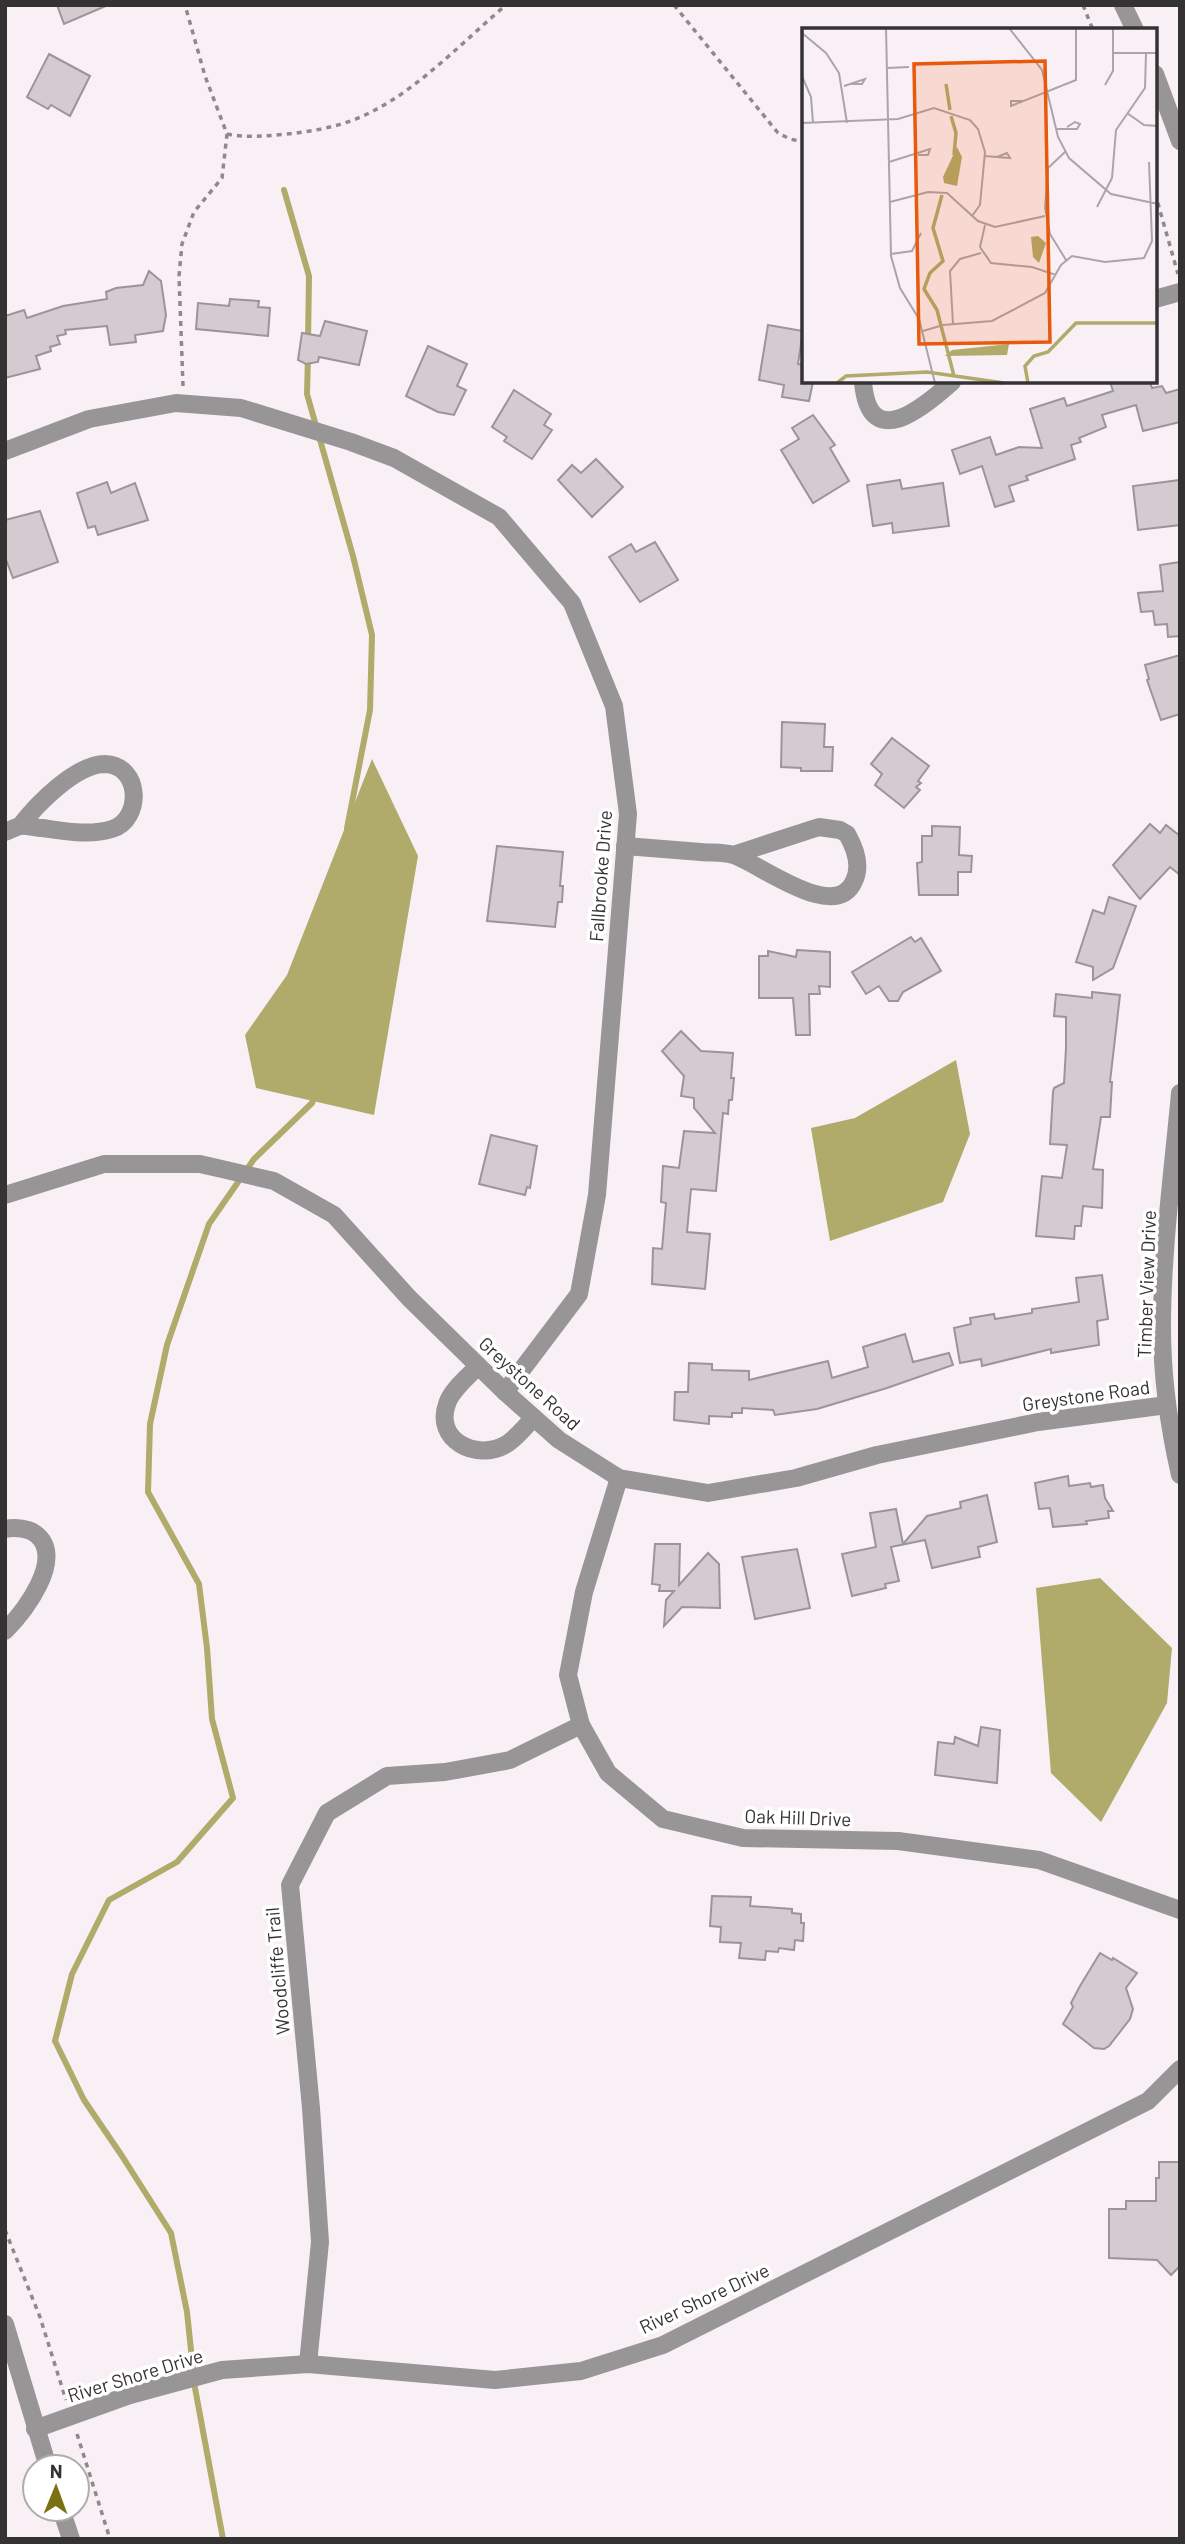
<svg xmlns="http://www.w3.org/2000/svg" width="1185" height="2544" viewBox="0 0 1185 2544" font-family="Barlow,sans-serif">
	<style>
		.water { fill: #b0aa6b }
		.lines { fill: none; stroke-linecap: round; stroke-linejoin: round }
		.stream { stroke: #b0aa6b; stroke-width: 6 }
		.building { fill: #d3cbd0; stroke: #9b9498; stroke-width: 2 }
		.path { stroke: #8f898d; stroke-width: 3.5; stroke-dasharray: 5 5; stroke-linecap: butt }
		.minor { stroke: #989597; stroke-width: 18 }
		.labels { text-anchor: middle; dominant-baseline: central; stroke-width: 7; stroke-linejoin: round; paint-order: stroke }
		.street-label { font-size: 19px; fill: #353234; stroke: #fff }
		.inset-river { fill: none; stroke: #b0aa6b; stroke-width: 3.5 }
		.inset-road { fill: none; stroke: #aba4a8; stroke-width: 2 }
		.view { fill: #e8590c; fill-opacity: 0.15; stroke: #e8590c; stroke-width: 3.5 }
		.inset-edge { fill: none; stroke: #353234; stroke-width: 3.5 }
	</style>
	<rect width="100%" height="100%" fill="#f9f0f5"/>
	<g class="water">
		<polygon points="372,759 418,856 374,1115 256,1088 245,1035 287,975"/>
		<polygon points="956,1060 970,1134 943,1202 830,1241 811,1128 855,1118"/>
		<polygon points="1100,1578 1172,1648 1167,1703 1101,1822 1051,1773 1036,1588"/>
	</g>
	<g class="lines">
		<g class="stream">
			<polyline points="284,190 309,276 308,342"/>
			<polyline points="308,356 307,394 353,556 372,635 370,710 347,828"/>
			<polyline points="223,2539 195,2388 187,2312 171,2233 122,2156 84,2100 55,2041 72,1974 109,1900 177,1862 233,1798 212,1719 207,1648 199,1584 148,1492 150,1424 167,1345 209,1224 254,1159 312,1103 315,1096"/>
		</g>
	</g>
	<g class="building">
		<polygon points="57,5 108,5 64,24"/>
		<polygon points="49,54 90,76 70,116 51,105 48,109 27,97"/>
		<polygon points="149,271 161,281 166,315 163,331 135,335 136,342 110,345 107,326 65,330 66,334 57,336 60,344 50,347 51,351 36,356 40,369 5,378 5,316 24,310 27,318 63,306 107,299 106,292 116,288 143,285"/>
		<polygon points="230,299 259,301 258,307 270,308 268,336 196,329 198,303 229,306"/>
		<polygon points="325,321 367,331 359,365 319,357 318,362 306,364 298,360 302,333 320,336"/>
		<polygon points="768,325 803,331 798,364 803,365 803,382 813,382 809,401 782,397 784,385 759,380"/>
		<polygon points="428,346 467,364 457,386 466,390 454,415 438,412 406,396"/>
		<polygon points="1110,382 1150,382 1152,388 1162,386 1166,393 1180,389 1180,422 1143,431 1136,405 1102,415 1106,427 1079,438 1081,442 1071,445 1075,459 1026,476 1028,480 1009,486 1014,501 995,507 982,466 960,474 952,450 990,437 996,455 1019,447 1042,448 1030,409 1064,398 1067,406 1113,391"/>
		<polygon points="514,390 551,414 544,425 552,430 532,459 504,441 507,437 492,427"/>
		<polygon points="813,415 835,445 830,448 849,481 813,503 781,450 799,439 792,428"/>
		<polygon points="596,459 623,487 592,517 558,480 572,465 581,473"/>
		<polygon points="900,480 902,489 943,483 949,526 893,533 892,523 873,526 867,485"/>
		<polygon points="1180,480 1180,525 1138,530 1133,486"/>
		<polygon points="107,482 111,493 135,483 148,520 98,535 95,526 88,528 77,493"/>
		<polygon points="40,511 58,562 13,578 5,557 5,520"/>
		<polygon points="655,542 678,580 640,602 609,557 631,544 636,552"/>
		<polygon points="1180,562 1180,636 1168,637 1167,624 1155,625 1153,611 1141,612 1138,593 1163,591 1160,565"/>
		<polygon points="1180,655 1180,714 1161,720 1147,680 1149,679 1145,665"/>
		<polygon points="782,722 825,724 824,747 833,747 832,771 801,771 801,768 781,767"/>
		<polygon points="892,738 929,766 918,781 921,783 916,787 920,790 904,808 875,785 882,774 871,764"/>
		<polygon points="1150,824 1160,833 1166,825 1180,836 1180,875 1170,867 1140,899 1113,865"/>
		<polygon points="932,826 960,827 959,855 972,856 971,872 958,872 958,895 919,895 917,863 922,862 922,836 932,836"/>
		<polygon points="497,846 563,852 560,886 563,886 562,902 558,902 555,927 487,921"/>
		<polygon points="1109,897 1136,906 1113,968 1093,980 1093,967 1076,962 1093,910 1104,914"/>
		<polygon points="911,937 915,942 921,938 941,971 903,992 898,1001 889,1001 879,986 866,994 852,972"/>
		<polygon points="797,950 830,952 830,987 819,986 820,994 809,994 810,1035 796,1035 793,998 759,998 759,956 768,956 768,951 796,957"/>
		<polygon points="1092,992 1120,995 1110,1082 1112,1082 1110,1117 1101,1117 1093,1169 1103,1170 1102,1208 1083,1206 1081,1226 1075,1226 1074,1239 1036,1236 1042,1176 1062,1178 1067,1145 1050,1144 1053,1092 1054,1088 1064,1083 1066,1048 1066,1017 1054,1016 1056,994 1092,998"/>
		<polygon points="681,1031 701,1051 733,1053 731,1078 734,1078 732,1100 729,1100 728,1114 723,1113 716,1191 691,1189 687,1232 710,1234 705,1289 652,1284 653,1248 662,1249 666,1203 661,1202 663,1166 679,1168 684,1131 715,1133 694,1108 694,1098 681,1096 684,1076 662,1051"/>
		<polygon points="491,1135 537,1146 530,1188 527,1187 525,1195 479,1184"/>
		<polygon points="1102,1275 1108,1319 1097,1321 1099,1345 1051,1353 1051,1349 982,1366 981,1359 960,1363 954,1328 971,1324 970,1318 994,1314 995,1319 1032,1313 1032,1309 1079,1302 1076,1278"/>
		<polygon points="905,1334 913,1362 949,1353 953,1365 887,1388 817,1409 775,1415 773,1410 742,1408 742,1413 732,1413 732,1417 709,1416 709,1424 674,1420 675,1392 688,1392 689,1363 712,1364 712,1370 749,1371 749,1380 828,1361 832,1378 868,1367 863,1347"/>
		<polygon points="1068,1476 1069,1486 1090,1483 1091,1487 1103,1485 1105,1498 1113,1511 1108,1511 1109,1518 1086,1521 1087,1524 1053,1527 1050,1508 1039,1509 1035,1483"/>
		<polygon points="987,1495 997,1542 978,1547 980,1557 932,1568 925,1540 891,1547 899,1581 885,1584 886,1588 852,1596 842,1554 876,1547 870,1513 896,1509 903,1544 927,1516 961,1508 960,1502"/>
		<polygon points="655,1544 680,1544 679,1585 708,1553 719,1564 720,1608 682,1607 664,1626 666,1600 674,1591 659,1591 660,1585 652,1584"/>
		<polygon points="797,1549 810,1608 755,1619 742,1557"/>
		<polygon points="981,1727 1000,1730 997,1783 935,1775 938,1742 954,1744 955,1737 978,1746"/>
		<polygon points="712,1896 751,1897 750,1906 792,1909 792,1913 801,1914 801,1923 804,1923 803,1941 795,1940 794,1950 779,1948 778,1952 766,1951 765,1960 739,1958 741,1943 720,1942 721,1927 710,1926"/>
		<polygon points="1100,1953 1112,1960 1113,1958 1137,1973 1126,1988 1133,2009 1130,2019 1109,2046 1104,2049 1094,2048 1063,2024 1073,2007 1071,2003 1080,1986"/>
		<polygon points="1159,2162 1180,2162 1180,2266 1171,2275 1157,2260 1109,2258 1109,2209 1126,2209 1126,2201 1156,2201 1156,2178 1159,2178"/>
	</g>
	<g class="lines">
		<g class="path">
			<polyline points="674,5 778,133 790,139 804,142"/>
			<polyline points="1083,5 1093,30"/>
			<path d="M 227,134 C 247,138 266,136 287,134 C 317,131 348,125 375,110 C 420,87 466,39 506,5"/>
			<polyline points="1155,193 1178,274"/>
			<polyline points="183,386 179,276 182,244 194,212 222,178 227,134 205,76 185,5"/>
			<polyline points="5,2230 40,2317 66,2400"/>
			<polyline points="77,2434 110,2539"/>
		</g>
		<g class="minor">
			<polyline points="1123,5 1135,30"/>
			<polyline points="1155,74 1180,141"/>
			<polyline points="1155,299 1180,292"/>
			<path d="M 863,382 C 869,454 924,407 952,382"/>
			<polyline points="5,451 89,419 176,403 241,408 351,442 394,458 499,517 572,603 614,706 628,814 597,1195 579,1294 505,1392"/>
			<path d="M 5,832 C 10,830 16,827 20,826 C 27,825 35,828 42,828 C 65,831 89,836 112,829 C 143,819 141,765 105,764 C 76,764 37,804 20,826"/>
			<path d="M 625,846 C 650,848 676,850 701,852 C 711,853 724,852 733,855 C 759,863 835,924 854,881 C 862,865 855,848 847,834 L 840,830 L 819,827 L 733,855"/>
			<path d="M 1180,1093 C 1173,1171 1162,1249 1162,1327 C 1162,1377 1169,1427 1180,1475"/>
			<polyline points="5,1195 104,1164 200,1164 274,1181 334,1215 409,1298 505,1392 559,1440 619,1478 708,1493 796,1478 877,1455 1038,1422 1167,1405"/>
			<path d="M 478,1366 C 468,1377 451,1390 447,1404 C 434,1440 476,1461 505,1445 C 516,1439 525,1426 534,1418"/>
			<polyline points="619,1478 584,1592 568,1675 581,1725 608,1773 663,1819 743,1838 898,1841 1039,1860 1180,1910"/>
			<path d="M 5,1529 C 15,1527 29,1528 37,1535 C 65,1559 24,1612 5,1631"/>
			<polyline points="5,2324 48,2467"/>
			<polyline points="308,2364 320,2242 311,2108 290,1885 327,1813 387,1776 445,1772 510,1760 581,1725"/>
			<polyline points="35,2429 130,2395 222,2370 308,2364 495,2380 581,2371 663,2345 1148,2101 1180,2069"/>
			<polyline points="61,2509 71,2539"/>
		</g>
	</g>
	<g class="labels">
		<g class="street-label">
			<text transform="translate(600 876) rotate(-86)">Fallbrooke Drive</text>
			<text transform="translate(1146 1284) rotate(-88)">Timber View Drive</text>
			<text transform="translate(530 1383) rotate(42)">Greystone Road</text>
			<text transform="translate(1086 1395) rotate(-8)">Greystone Road</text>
			<text transform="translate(798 1817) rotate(2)">Oak Hill Drive</text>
			<text transform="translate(277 1971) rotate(-95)">Woodcliffe Trail</text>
			<text transform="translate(704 2298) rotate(-25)">River Shore Drive</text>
			<text transform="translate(135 2375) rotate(-17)">River Shore Drive</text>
		</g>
	</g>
	<g transform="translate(802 28)">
		<rect width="355" height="355" fill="#f9f0f5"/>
		<path d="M 155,119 L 160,129 L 155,158 L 142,155 L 141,149 ZM 236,208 L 244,215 L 237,235 L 231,229 L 229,209 ZM 207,316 L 205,327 L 143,328 L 150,322 Z" fill="#b0aa6b"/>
		<path class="inset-river" d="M 144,56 L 148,82M 149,88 L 154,105 L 152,127M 140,167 L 131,200 L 141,233 L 128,245 L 122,261 L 135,282 L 152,348M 35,355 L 44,348 L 125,344 L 202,355M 226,355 L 223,338 L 232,328 L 246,324 L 274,295 L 356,295"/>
		<path class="inset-road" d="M 84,0 L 89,228 L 98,260 L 117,291 L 133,355M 207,0 L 240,42 L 256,109 L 267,130 L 309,166 L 356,176M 0,5 L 24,25 L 37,45 L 45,95M 312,25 L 356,25M 85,40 L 107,39M 0,48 L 9,69 L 11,95M 303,57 L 311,43 L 311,0M 42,58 L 63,51 L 60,56 L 48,56M 221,73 L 209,73 L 209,78 L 274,52 L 274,0M 325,85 L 342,97 L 356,98M 0,95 L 96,91 L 132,80 L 168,92 L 176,101 L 183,124 L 178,177 L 170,188M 254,101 L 275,101 L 278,96 L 273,94 L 265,99M 263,124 L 246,140 L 243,180 L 248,206 L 264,232M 183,128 L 208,130 L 205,125 L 195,129M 87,134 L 128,121 L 126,127 L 116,127M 88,174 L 126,164 L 145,165 L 176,193 L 193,199 L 243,188M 295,179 L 310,150 L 314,102 L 343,60 L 344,25M 183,197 L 178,219 L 189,235 L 230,239 L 254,247M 89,226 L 110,223 L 119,205M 151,296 L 148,243 L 158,231 L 179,225M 121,303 L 141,297 L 190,293 L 243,265 L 259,237 L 270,228 L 303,234 L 342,230 L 350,213 L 347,134"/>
		<path class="view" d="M 243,33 L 248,314 L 117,316 L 112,36 Z"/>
		<rect width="355" height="355" class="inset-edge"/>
	</g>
	<rect width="1185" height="2544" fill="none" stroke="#353234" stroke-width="14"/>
	<g transform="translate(56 2488) rotate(1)"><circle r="33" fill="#ffffff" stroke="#aeadae" stroke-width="2"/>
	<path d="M0-5L12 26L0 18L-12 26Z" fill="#7b7112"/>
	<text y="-10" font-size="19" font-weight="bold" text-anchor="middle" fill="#353234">N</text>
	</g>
</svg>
